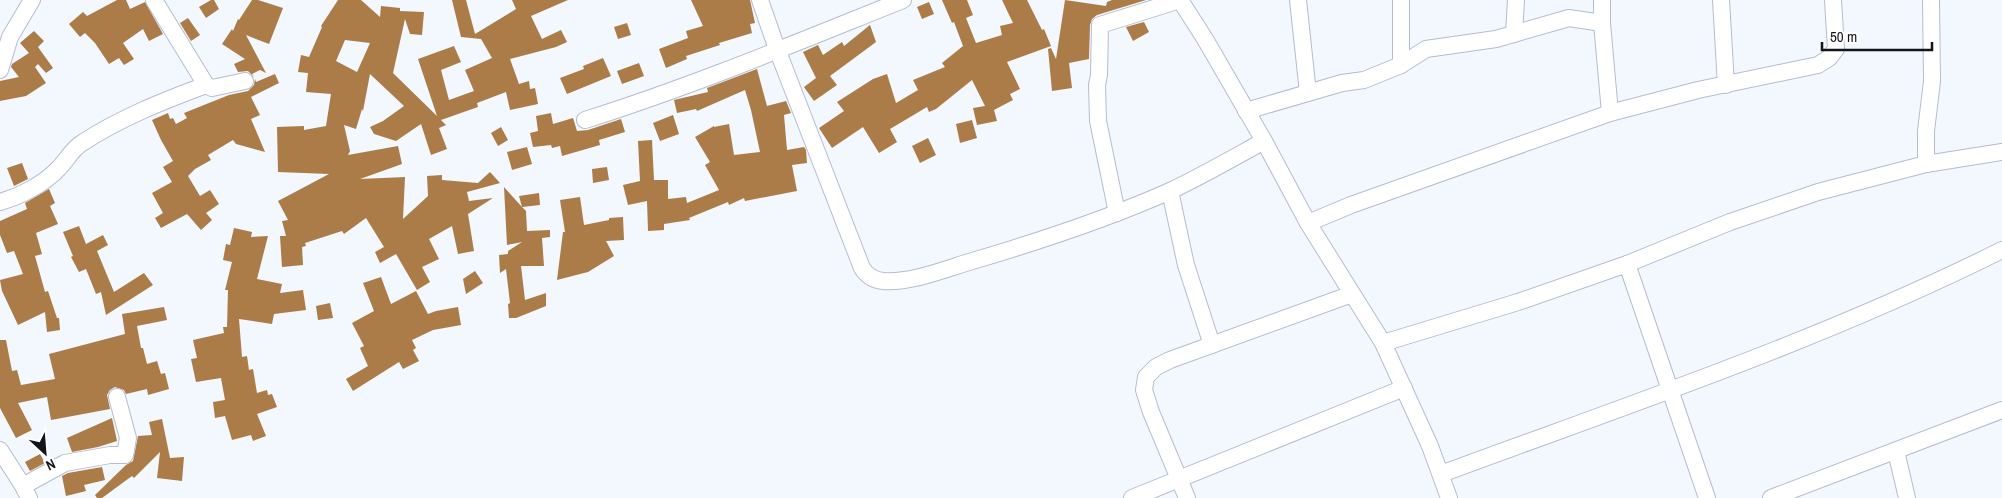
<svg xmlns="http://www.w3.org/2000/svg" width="2002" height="498" viewBox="0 0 2002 498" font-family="'Archivo Narrow',sans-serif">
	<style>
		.building { fill: #ab7c47; fill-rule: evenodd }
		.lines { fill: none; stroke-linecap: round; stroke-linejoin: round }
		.minor-casing { stroke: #b4bdcf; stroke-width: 18 }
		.minor { stroke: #fff; stroke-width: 16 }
	</style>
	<rect width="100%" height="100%" fill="#f3f7fe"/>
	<g class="building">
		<polygon points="117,0 126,0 130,9 145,2 163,34 149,41 143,29 123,43 134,59 124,65 119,58 109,64 95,43 85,33 80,37 69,24 83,12 87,16"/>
		<polygon points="211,0 214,0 219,9 206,18 199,7"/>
		<polygon points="252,0 258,0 283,8 269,44 246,35 266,73 260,70 252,74 254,77 248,71 238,72 234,64 245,59 222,44 232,29 233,31 238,19 239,20"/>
		<path d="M 338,0 L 361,0 L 380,17 L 381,6 L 400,8 L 400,11 L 424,12 L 422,35 L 410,34 L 405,19 L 393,73 L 437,116 L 418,59 L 454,46 L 461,62 L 441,70 L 449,100 L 474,91 L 465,70 L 492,58 L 481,39 L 461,37 L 452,0 L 466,0 L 475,34 L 516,9 L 512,0 L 568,0 L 531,16 L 542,39 L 561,30 L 567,42 L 556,47 L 510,59 L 519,84 L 529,81 L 530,89 L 535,88 L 538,104 L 510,110 L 506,92 L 477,103 L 478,107 L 441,120 L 446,125 L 439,128 L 447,149 L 431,155 L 421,124 L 396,141 L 374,134 L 370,127 L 383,121 L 404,106 L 370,74 L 363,111 L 362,109 L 356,129 L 344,125 L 350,151 L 348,155 L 398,146 L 402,164 L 360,179 L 405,177 L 403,219 L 428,196 L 427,176 L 442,175 L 442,180 L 478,183 L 490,172 L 500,183 L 467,192 L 469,201 L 493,198 L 468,214 L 474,251 L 458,254 L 452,226 L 429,239 L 439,259 L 422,267 L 430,282 L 417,290 L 396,254 L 380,263 L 375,252 L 384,247 L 366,218 L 344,234 L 342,231 L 305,243 L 306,246 L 302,247 L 303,265 L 282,267 L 280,236 L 286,236 L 282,221 L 288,220 L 278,201 L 329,174 L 278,172 L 277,127 L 304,126 L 304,130 L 326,126 L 331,94 L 306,92 L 308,73 L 298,72 L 301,55 L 309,57 L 322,27 L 321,26 ZM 345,40 L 370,43 L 357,72 L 336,61 Z"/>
		<polygon points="691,0 750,0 755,23 750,24 752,33 719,43 720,45 686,56 687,59 666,68 659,49 688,38 686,31 703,26"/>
		<polygon points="942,0 967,0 973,15 966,18 976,43 1002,35 1000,26 1013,23 1002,0 1027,0 1042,30 1044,29 1051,46 1007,62 1020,89 1010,94 1013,100 994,110 997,121 977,125 973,108 985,106 972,80 936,109 929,112 927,107 890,129 897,142 879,153 863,127 832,148 819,128 844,111 837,102 873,79 887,74 896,103 918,90 913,80 945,67 942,63 963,46 954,22 952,23"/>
		<polygon points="1065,0 1106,6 1107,2 1112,0 1146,0 1097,15 1092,19 1090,25 1089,59 1069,63 1072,88 1052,91 1048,49 1051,48 1056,59"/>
		<polygon points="929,2 934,14 922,19 917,7"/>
		<polygon points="188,18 200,35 191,41 180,23"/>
		<polygon points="1144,22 1149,32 1133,41 1126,27"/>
		<polygon points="627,23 631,35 618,39 614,27"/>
		<polygon points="870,25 876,42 830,76 837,85 814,101 804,87 816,78 803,52 818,45 823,55 842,42 844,46"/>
		<polygon points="34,31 44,41 38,47 53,68 46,73 38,64 35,67 46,83 26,96 0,101 0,81 19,77 11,67 12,64 29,53 20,43"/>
		<polygon points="603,58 611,76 567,94 560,78 584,69 583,66"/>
		<polygon points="639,63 644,76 622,84 617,71"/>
		<polygon points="757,69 767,106 786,101 791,113 784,115 787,150 804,147 806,150 807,163 792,165 797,191 745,201 744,198 729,205 728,202 689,218 690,220 664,224 664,230 648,231 647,201 628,205 623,185 640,181 638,141 652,140 654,180 668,180 668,199 686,197 687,203 719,190 705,165 710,162 695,137 714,126 714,127 729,124 734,155 760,152 751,110 745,90 697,111 696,109 677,113 674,100 708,92 707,88"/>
		<polygon points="275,74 279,83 251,97 260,115 251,119 265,152 236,144 233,140 208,155 211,160 195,169 188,176 200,196 210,190 219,204 206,213 212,220 201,230 187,214 161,228 155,218 163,213 152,193 172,182 163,167 173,161 161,140 152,120 168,113 170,119 173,118 176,124 187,118 184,113 229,95 248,91 254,85 255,79 256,82"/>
		<polygon points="551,113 553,124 573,118 577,131 588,130 621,119 625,132 599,140 600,145 562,156 560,146 552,148 551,145 533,147 530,133 538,131 536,116"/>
		<polygon points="673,115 679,134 660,141 653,123"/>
		<polygon points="972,120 977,138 960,143 956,124"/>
		<polygon points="501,127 508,140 498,146 491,133"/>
		<polygon points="928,138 936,155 920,163 912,146"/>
		<polygon points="527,147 532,164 512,170 507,152"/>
		<polygon points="22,163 28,179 14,186 7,168"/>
		<polygon points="607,167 609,180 593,183 592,169"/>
		<polygon points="504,187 522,207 519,196 539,193 540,205 522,207 526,211 527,231 550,230 550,237 542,238 544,266 521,266 525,300 546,293 546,306 516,318 509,318 508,304 510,303 506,269 500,273 499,255 508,254 508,251 522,242 507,245"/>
		<polygon points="49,189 55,203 50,206 58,224 36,233 42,254 35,256 45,292 48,291 57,318 59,318 60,330 47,332 45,312 18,325 2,291 0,280 23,274 14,251 7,253 0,235 0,221 27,209 25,203"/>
		<polygon points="580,197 584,225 609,220 609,218 623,217 624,240 606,241 614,256 588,272 557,280 563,232 565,232 560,200"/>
		<polygon points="79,226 86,244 103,235 108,245 97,251 114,292 144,273 153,285 106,315 101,292 96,294 86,269 79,272 71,257 73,256 63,232"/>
		<polygon points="234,228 252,232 251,237 268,236 257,279 282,284 280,293 303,290 306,310 274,314 272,324 239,319 242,357 247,356 249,370 253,369 257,393 267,390 268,395 272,394 277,407 257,414 266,436 253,441 251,435 232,440 225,416 215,418 213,402 225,400 221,378 196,382 191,359 197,358 193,340 224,333 223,327 227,327 228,290 225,290 232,262 223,260 226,244 230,245"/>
		<polygon points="475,271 483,283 466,294 463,279"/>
		<polygon points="381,277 391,304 416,291 428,314 436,311 458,307 461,325 433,330 412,340 416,348 413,350 419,361 403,369 399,362 353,391 346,379 368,366 360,348 364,346 352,323 374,311 363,283"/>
		<polygon points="330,303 333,318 318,320 316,306"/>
		<polygon points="164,307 167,320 137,326 141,348 143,348 147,364 157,361 161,374 165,373 169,389 148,395 147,389 126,394 124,390 115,387 110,390 107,395 110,409 51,420 47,397 18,403 32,430 16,438 0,408 0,340 6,340 12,371 17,370 21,385 55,379 49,354 125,334 122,314"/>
		<polygon points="112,418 117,441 98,447 72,452 67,438"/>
		<polygon points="162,419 170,458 184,457 182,481 157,478 160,452 134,478 132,476 102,498 97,498 95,495 126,465 133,461 138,436 152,435 149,422"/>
		<polygon points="40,454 45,463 30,471 25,462"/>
		<polygon points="102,467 105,480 84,485 86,491 66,496 62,476 68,473"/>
	</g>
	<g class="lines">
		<defs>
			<g id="minor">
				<polyline points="154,0 206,85"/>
				<path d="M 760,0 L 777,49 L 862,268 C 867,276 873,280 883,281 C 910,283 943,270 969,262 C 1037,242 1105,220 1170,191 C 1202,176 1233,158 1264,141"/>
				<polyline points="1180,0 1205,39 1264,141 1308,223 1383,343 1430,446 1449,498"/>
				<polyline points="1298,0 1308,93"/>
				<polyline points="1602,0 1602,23 1610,113"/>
				<polyline points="1721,0 1726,85"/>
				<polyline points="1514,34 1516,0"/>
				<polyline points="1401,65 1401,0"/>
				<polyline points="0,70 10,37 32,0"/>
				<polyline points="1246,111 1342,83 1364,80 1401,65 1426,49 1496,39 1569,18 1602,23"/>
				<path d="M 585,120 C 693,86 798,42 903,0"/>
				<polyline points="1926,164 1926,131 1932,81 1931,0"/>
				<polyline points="1170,191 1186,265 1212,345"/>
				<path d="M 0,202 C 21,196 44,184 59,168 C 67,160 72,149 82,143 C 120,118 163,101 206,85 L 212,88 L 245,81"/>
				<polyline points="1117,213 1098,121 1097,85 1099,75 1100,25 1180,0"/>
				<polyline points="1308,223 1351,205 1610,113 1698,90 1818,65 1829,58 1836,49 1833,0"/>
				<polyline points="1627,264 1707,498"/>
				<polyline points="1383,343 1518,302 1627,264 1730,222 1818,192 1926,164 2002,152"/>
				<polyline points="0,450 23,486 29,498"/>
				<polyline points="1896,451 1907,498"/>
				<path d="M 1441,474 C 1630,404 1822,340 2002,250"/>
				<polyline points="23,486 65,463 110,455 125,455 128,438 117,397"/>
				<polyline points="1132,498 1404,388"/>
				<polyline points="1187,498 1151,412 1144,390 1146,377 1156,367 1170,360 1352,294"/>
				<polyline points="1771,498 2002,410"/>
			</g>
		</defs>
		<use href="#minor" class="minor-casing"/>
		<use href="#minor" class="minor"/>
	</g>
	<g transform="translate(45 453) rotate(154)" stroke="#ffffff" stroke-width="4" paint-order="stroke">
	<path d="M0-4L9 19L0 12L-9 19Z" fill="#12151c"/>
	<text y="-8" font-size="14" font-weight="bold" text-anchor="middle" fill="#12151c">N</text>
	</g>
	<path d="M1822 42v8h110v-8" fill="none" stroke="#12151c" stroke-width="2.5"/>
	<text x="1830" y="42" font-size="15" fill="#12151c" stroke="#ffffff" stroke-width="4" paint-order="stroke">50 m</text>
</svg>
